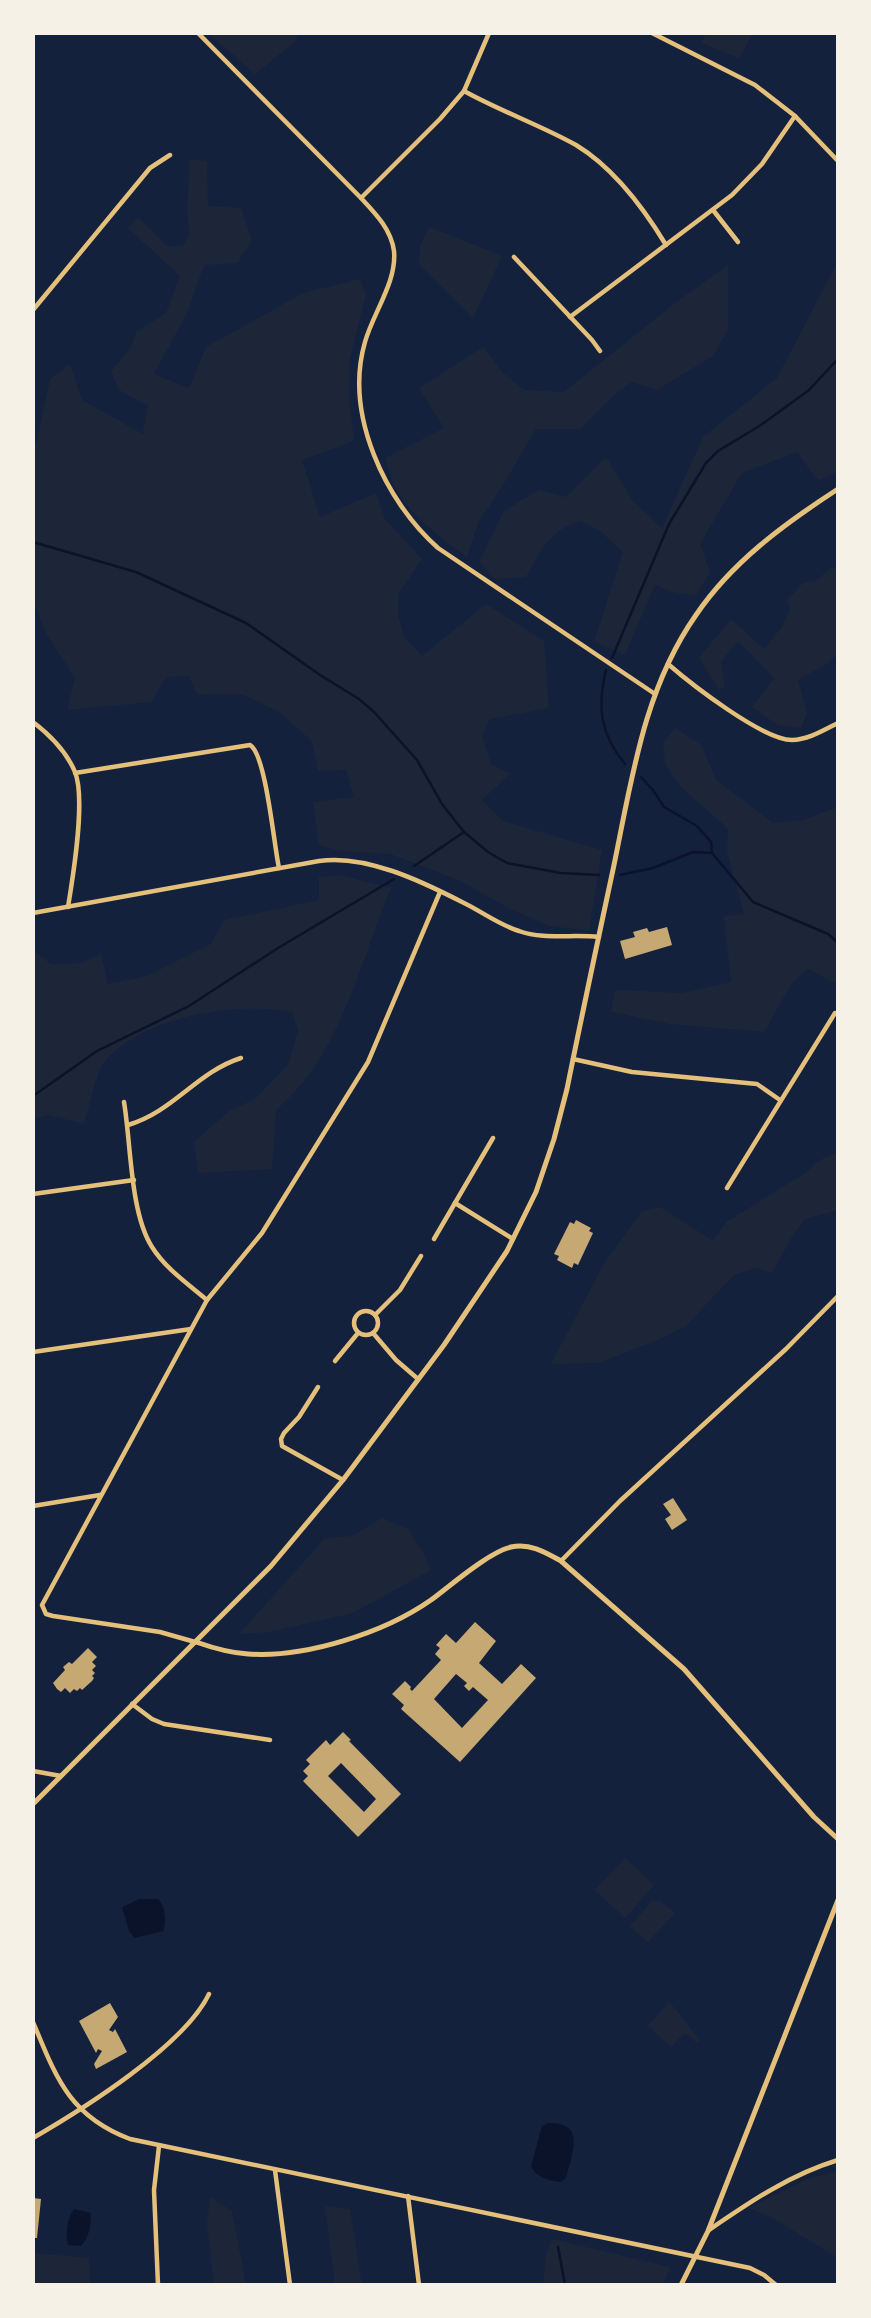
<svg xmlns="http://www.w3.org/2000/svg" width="871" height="2318" viewBox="0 0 871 2318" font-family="'Noto Sans',sans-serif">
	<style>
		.green { fill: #1d2539 }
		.water { fill: #0b132b }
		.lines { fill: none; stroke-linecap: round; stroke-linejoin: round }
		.stream { stroke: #0b132b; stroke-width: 2.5 }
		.building { fill: #c6a872; fill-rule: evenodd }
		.minor { stroke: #e5c07b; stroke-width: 4.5 }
		.tertiary { stroke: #e5c07b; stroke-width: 5 }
	</style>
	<rect width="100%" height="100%" fill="#14213d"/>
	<g class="green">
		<polygon points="208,33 298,33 296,41 255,74"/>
		<polygon points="705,33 753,33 739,58 702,43"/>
		<polygon points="190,159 207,161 208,206 241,208 252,240 237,263 204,265 187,313 154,374 189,388 206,347 303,293 360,279 366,295 350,358 349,396 354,441 302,460 320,517 376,493 385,519 422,559 398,594 398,616 404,636 422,656 486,604 544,641 549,708 490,719 482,736 491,764 510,774 482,800 503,821 602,850 589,931 550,926 510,909 461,881 390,854 341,851 319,845 313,802 354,797 346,770 318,771 312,741 279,712 244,695 197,694 189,676 166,677 151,702 67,710 75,678 45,632 33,599 33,446 36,445 50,379 70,364 82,400 143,434 148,406 119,390 111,371 131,347 136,332 166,313 180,276 128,228 138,217 168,247 184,245 189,232 187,209"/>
		<polygon points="429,227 502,256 473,318 419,264 420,246"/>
		<path d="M 838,261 L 838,471 L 818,481 L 797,452 L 742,473 L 700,544 L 710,572 L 696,596 L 672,592 L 655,585 L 625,655 L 594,642 L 623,552 L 599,530 L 580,521 C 549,531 541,550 526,577 L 495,579 L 479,562 L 504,511 L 539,490 L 566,497 L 606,457 L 633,501 L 662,528 L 703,437 L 777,378 Z"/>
		<path d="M 728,265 L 728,330 L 713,356 L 657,390 L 632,382 L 614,395 L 580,429 L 536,429 L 506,480 L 478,523 L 467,557 C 445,541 413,518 399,494 C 392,484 389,470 385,458 L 444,428 L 419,388 L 483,347 L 502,372 L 525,390 L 564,392 L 679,300 Z"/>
		<polygon points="831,567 838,568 838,653 828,663 798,680 807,713 801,728 779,726 752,707 774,678 738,641 721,662 725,686 719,690 699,658 731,619 764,649 782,627 790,608 787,600 803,583 817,580"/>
		<polygon points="676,728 701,745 717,781 773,823 803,820 838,807 838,985 808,969 792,983 764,1032 670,1024 611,1012 615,990 682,993 731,982 724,916 744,914 727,851 728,829 681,787 665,764 663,742"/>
		<path d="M 339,875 L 391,888 C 359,964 341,1055 276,1110 L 272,1169 L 198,1173 L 194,1142 L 229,1111 L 255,1099 L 289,1063 L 298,1030 L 292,1012 C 237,1001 143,1016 104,1062 C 97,1070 88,1111 84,1124 L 49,1115 L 33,1119 L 33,950 L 51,964 L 80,963 L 101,954 L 108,984 L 147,976 L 211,944 L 224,920 L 319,900 L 319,877 Z"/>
		<polygon points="838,1152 838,1210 805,1219 793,1235 772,1273 756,1268 734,1275 685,1327 658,1340 599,1363 551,1364 603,1265 642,1211 660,1207 713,1241 726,1222 807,1172 818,1161"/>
		<polygon points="382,1518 408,1529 424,1554 431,1570 353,1613 269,1632 239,1634 325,1538 352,1536"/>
		<polygon points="625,1858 654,1885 625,1918 595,1890"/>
		<polygon points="652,1901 660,1901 675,1913 648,1942 630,1926"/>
		<polygon points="668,2003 672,2005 700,2040 697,2043 687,2034 684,2033 671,2047 648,2026"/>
		<polygon points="838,2171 838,2258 771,2217 748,2208 807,2179"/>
		<polygon points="210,2197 232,2211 246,2285 214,2285 207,2225"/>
		<polygon points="325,2206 350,2209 362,2285 335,2285"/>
		<polygon points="552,2239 670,2267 663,2285 543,2285 546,2255"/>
		<polygon points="33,2253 89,2258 90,2285 33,2285"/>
	</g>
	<g class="water">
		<path d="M 139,1899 L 158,1899 C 165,1905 167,1922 163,1931 L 135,1938 L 129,1931 L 122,1907 Z"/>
		<path d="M 548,2123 C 587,2122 572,2154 566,2178 L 561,2182 C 550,2181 535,2177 531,2166 L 542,2126 Z"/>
		<path d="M 74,2209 L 91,2213 C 91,2225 89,2238 81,2246 L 68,2245 C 65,2234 67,2218 74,2209 Z"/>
	</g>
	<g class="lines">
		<g class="stream">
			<polyline points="33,542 136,572 246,623 320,675 359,699 374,712 417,760 442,804 464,832 488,852 507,863 561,873 599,875"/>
			<polyline points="612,658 669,524 706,463 718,451 761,425 809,390 836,361"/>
			<path d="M 606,670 C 597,707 600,734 625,764"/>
			<polyline points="641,777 653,790 664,807 697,826 711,842 712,853 753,902 828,934 838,943"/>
			<polyline points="414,866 464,832"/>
			<polyline points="620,875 653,868 693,852 712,853"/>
			<polyline points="33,1096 97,1051 189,1006 278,948 394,879"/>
			<polyline points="558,2247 565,2285"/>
		</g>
	</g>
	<g class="building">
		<polygon points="667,927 672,945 625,959 620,941 635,937 633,932 647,928 649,932"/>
		<polygon points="576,1220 591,1228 589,1231 593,1233 578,1265 574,1263 572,1268 557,1260 559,1256 554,1254 570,1222 574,1224"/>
		<polygon points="673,1498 687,1520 672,1530 665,1519 671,1515 663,1504"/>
		<path d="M 475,1622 L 496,1641 L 479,1663 L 502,1684 L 521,1664 L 536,1678 L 460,1762 L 401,1709 L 404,1705 L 392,1694 L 405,1681 L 411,1687 L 410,1689 L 412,1691 L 441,1660 L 435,1654 L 440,1648 L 436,1645 L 446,1634 L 456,1643 ZM 456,1674 L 467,1683 L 464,1686 L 469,1691 L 473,1687 L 488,1700 L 462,1728 L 434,1699 Z"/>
		<polygon points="88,1648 97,1657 92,1662 96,1666 92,1670 95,1673 92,1676 94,1678 92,1681 82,1690 80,1688 77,1691 74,1689 70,1693 65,1688 61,1692 57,1689 53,1683 65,1670 63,1667 69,1662 72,1664"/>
		<path d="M 343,1732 L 351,1740 L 349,1741 L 401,1794 L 358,1837 L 303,1781 L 308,1776 L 303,1771 L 310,1764 L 306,1760 L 326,1740 L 330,1745 ZM 341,1763 L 376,1799 L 364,1812 L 328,1776 Z"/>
		<polygon points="110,2003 118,2017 109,2030 113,2032 115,2029 127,2052 96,2069 94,2064 102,2051 98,2049 96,2053 79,2021"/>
		<polygon points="33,2198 41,2199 37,2238 33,2238"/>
	</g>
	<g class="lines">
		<g class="minor">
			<path d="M 198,33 L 361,198 C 375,213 391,229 394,251 C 397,282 373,313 365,342 C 344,414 385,501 438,548 L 655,694"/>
			<polyline points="652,33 755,85 795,116 837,160"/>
			<path d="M 464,91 C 500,111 540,125 576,145 C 614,168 643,207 666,245"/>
			<polyline points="361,198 440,119 464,91 489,33"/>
			<polyline points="713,210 738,242"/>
			<polyline points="514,257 592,340 600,351"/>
			<polyline points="33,310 150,168 170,155"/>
			<polyline points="570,317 732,195 762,164 795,116"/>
			<path d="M 668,664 C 691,684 763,740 792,740 C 808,740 824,730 838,723"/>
			<path d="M 33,722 C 50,735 67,753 75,772 C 86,799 73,877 68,907"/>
			<path d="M 75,773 L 250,745 C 266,754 274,846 279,868"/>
			<path d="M 33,913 L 319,861 C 365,854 421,881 462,902 C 481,911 499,925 519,931 C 544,940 572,934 599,937"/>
			<polyline points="573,1059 632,1072 757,1084 780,1100"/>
			<path d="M 124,1102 C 131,1143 130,1213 152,1247 C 165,1268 188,1284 207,1300"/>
			<path d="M 128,1125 C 173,1112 197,1072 241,1058"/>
			<polyline points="493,1138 455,1203 513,1239"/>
			<polyline points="727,1188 835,1013"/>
			<polyline points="33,1194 134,1180"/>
			<polyline points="434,1239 455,1203"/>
			<circle cx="366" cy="1323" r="12"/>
			<polyline points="375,1315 400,1290 421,1256"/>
			<polyline points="373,1333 396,1360 418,1379"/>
			<polyline points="33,1352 191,1329"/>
			<polyline points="335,1361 358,1333"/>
			<polyline points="318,1387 299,1417 284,1433 281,1439 282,1446 343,1480"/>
			<polyline points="33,1506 100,1495"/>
			<polyline points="561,1561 620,1501 786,1349 838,1296"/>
			<polyline points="195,1642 160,1632 53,1616 46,1614 42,1605 207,1300 262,1233 368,1062 440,892"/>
			<polyline points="132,1704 152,1719 164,1724 270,1740"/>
			<polyline points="33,1771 61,1776"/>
			<path d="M 33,2022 C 56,2077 69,2116 130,2139 L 750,2268 L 764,2275 L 776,2285"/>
			<path d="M 33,2138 C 83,2109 184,2046 209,1994"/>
			<polyline points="275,2170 290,2285"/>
			<polyline points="408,2196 419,2285"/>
			<path d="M 709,2230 C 750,2202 789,2175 838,2160"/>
			<polyline points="158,2285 154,2190 159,2146"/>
		</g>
		<g class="tertiary">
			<path d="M 196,1642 C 213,1648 230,1653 248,1654 C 305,1658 384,1633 431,1600 C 450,1586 489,1552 511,1547 C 530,1543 545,1552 561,1561 L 684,1669 L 814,1817 L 838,1839"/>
			<path d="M 33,1804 L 271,1566 L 343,1480 L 444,1345 L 507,1251 L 536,1192 L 554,1139 L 567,1089 C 582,1014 598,940 614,865 C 632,778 644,689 696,615 C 732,562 784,524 838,489"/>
			<polyline points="681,2285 708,2231 838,1900"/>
		</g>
	</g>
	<rect width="871" height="2318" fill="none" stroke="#f6f1e7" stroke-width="70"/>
</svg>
